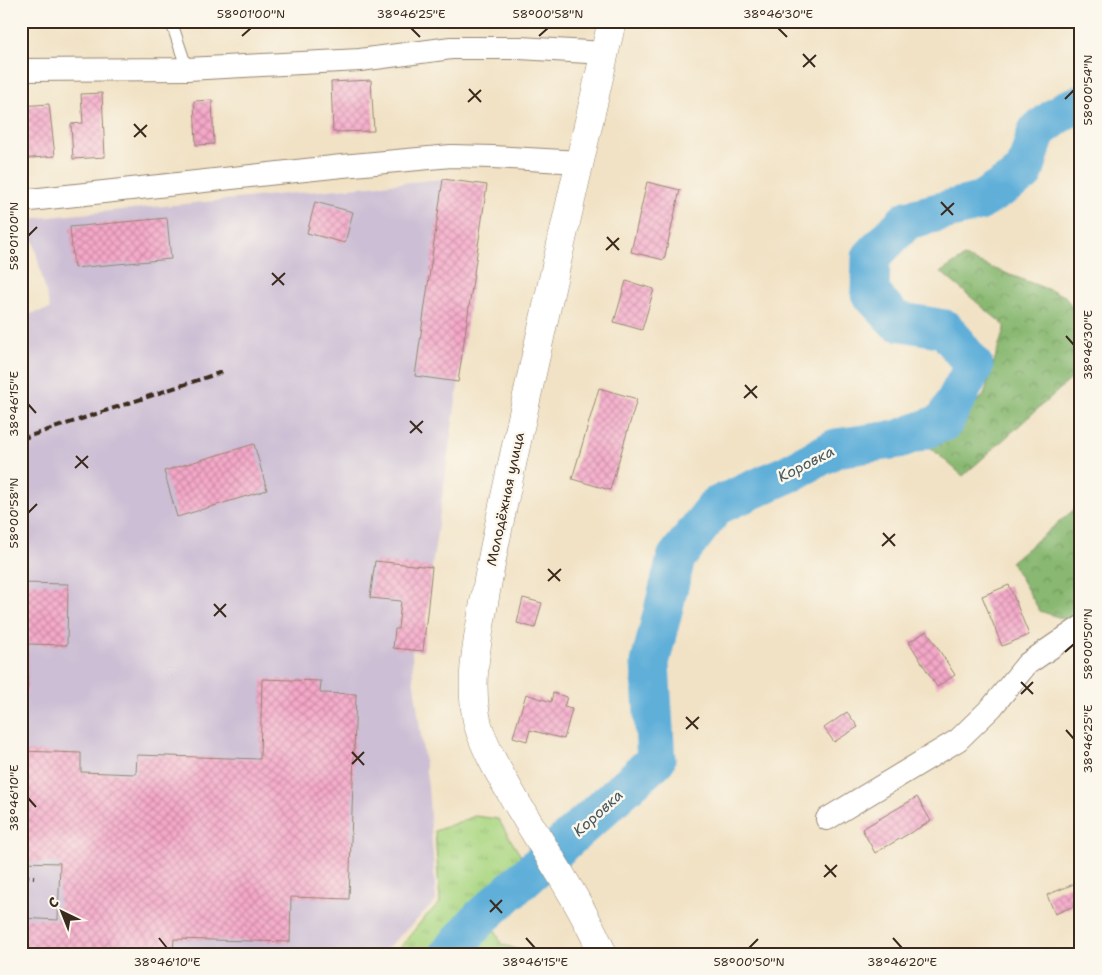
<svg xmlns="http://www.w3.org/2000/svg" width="1102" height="975" viewBox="0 0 1102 975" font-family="'Shantell Sans',sans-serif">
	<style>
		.industrial { fill: #ccbed4 }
		.grass { fill: url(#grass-tufts); stroke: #738050 }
		.forest { fill: url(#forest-crowns); stroke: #627148 }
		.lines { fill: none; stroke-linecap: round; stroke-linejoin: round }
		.river { stroke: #5fafd9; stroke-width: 39 }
		.building { fill: url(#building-cross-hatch) }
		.service-casing { stroke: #968672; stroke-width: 13 }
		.minor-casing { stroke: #968672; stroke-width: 24 }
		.primary-casing { stroke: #968672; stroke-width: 29 }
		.service { stroke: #fff; stroke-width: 11 }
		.minor { stroke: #fff; stroke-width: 22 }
		.primary { stroke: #fff; stroke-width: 28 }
		.rail { stroke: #3b2a1e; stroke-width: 4; stroke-dasharray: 8 4; stroke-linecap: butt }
		.ticks { fill: none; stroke: #3b2a1e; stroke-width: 2 }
		.labels { text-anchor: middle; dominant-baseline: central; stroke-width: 5; stroke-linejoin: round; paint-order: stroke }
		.street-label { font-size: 14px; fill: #3b2a1e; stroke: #fbf7ec }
		.water-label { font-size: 15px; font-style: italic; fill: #48595f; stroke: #fbf7ec }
		.neatline { fill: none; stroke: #3b2a1e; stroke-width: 2 }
		.ticks-label { font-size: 12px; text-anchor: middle; fill: #3b2a1e }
	</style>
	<defs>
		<pattern id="grass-tufts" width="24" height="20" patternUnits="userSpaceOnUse" patternTransform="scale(1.25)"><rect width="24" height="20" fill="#abd783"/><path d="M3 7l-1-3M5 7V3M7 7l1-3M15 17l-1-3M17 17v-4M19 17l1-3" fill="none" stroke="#94b971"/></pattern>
		<pattern id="forest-crowns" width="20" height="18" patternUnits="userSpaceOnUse" patternTransform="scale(1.25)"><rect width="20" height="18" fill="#88b871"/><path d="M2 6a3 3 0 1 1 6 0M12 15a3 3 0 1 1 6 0" fill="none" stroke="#70965c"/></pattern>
		<pattern id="building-cross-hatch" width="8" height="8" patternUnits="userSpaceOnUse" patternTransform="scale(1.25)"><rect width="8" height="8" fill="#f5a8c9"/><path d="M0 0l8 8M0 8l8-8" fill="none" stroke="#c889a3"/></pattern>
	</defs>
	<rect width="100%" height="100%" fill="#fbf7ec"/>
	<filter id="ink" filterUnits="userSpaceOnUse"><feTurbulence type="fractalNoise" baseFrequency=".02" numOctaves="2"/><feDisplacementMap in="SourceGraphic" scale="10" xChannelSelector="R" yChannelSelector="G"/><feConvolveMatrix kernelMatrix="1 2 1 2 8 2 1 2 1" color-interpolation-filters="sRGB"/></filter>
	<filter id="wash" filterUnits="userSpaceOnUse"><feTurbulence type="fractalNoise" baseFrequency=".0096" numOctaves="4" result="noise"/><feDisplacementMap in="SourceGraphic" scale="20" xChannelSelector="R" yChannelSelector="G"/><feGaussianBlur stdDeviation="1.12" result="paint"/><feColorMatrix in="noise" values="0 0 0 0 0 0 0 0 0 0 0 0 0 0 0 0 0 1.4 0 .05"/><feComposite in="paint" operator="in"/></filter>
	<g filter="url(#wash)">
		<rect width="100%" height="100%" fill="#f1e2c5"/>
		<polygon class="industrial" points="443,179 487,185 432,567 423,651 412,651 413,677 428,787 436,901 381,954 21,954 21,316 50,309 28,219"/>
		<polygon class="grass" points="475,816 498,819 522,858 508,875 484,900 501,944 531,954 395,954 424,918 440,903 435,831"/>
		<g class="forest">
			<polygon points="964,257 1065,296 1081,322 1081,370 963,476 930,447 984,395 1005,326 941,272"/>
			<polygon points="1081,504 1081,607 1070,621 1040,611 1011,562"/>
		</g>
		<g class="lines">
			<polyline class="river" points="449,954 480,918 656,760 650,663 676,558 716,506 790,473 836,448 899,439 944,422 974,366 945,329 896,321 870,293 871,257 907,220 979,202 1024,173 1037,131 1065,110 1081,104"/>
		</g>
		<g id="blocks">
			<g class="building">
				<polygon points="371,80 374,131 333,132 331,82"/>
				<polygon points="102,93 105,157 73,159 71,124 83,123 81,94"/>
				<polygon points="212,100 214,144 196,145 194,101"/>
				<polygon points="49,104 55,156 21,159 21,106"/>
				<polygon points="443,179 487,185 458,382 415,376"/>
				<polygon points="647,182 680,190 664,260 631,252"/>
				<polygon points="315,202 353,212 345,243 307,233"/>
				<polygon points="167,218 171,259 74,268 70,227"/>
				<polygon points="626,281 654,289 642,330 614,322"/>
				<polygon points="599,388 637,399 610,490 572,479"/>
				<polygon points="254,444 267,490 177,517 164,471"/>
				<polygon points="375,561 432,567 423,651 393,648 395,629 398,629 401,601 370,598"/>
				<polygon points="21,583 68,584 67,645 28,644 27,692 21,692"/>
				<polygon points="1009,585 1029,635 1002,646 982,596"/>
				<polygon points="523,598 542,603 535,628 517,623"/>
				<polygon points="927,631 955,675 937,687 909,642"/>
				<polygon points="262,679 321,681 320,693 356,694 349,899 291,897 290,942 174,939 173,954 21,954 21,918 58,920 60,863 21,862 21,751 81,753 81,772 136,774 137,755 260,759"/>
				<polygon points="553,693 567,697 564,707 572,709 564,739 530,730 527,741 513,737 526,694 551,702"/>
				<polygon points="847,712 858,727 834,742 824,728"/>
				<polygon points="917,797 931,821 875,853 862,829"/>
				<polygon points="1081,881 1081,903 1055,914 1047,895"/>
			</g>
		</g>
	</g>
	<g filter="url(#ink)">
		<use href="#blocks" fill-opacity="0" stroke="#968672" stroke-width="1"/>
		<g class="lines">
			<defs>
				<polyline id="service" points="171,21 187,69"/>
				<g id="minor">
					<polyline points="21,70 187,69 360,60 451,48 520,48 605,53"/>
					<polyline points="21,201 342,166 451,156 493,157 580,162"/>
					<polyline points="827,819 958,740 992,707 1027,664 1081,627"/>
				</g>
				<path id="primary" d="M 603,954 C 579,899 545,851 515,800 C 501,776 486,752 478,725 C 468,685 477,643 484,603 C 491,561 500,519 509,478 C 542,325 577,173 612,21"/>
			</defs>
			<use href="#service" class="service-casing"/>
			<use href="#minor" class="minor-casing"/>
			<use href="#primary" class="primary-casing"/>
			<use href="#service" class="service"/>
			<use href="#minor" class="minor"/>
			<use href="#primary" class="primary"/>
			<g class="rail">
				<polyline points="21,439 225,371"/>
				<polyline points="21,876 34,877"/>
			</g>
		</g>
	</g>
	<path class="ticks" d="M 411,28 L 420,37M 778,28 L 787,37M 242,36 L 251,28M 539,36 L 548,28M 803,54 L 815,67M 803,67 L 816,55M 469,89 L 481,102M 1065,99 L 1074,90M 468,102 L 481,90M 134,124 L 146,137M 134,137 L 147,125M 941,202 L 953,215M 941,215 L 954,203M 28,236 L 37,227M 607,237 L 619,250M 606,250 L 619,238M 272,273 L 284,285M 272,285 L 285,273M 1066,336 L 1074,345M 745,385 L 757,398M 744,398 L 757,386M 28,404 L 36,413M 410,421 L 422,433M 410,433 L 423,421M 76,456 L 88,468M 75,468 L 88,456M 28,513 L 37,504M 883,533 L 895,546M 882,546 L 895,534M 548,569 L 560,581M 548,581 L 561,569M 214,604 L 226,617M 214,616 L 226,604M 1065,652 L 1074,644M 1021,682 L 1033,694M 1021,694 L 1033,682M 686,717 L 698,729M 686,729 L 699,717M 1066,730 L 1074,739M 352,752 L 364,765M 352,764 L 364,752M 28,798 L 36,807M 825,865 L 836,877M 824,877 L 837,865M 490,900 L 502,913M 490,912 L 502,900M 159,938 L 167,948M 526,938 L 535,948M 893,938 L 902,948M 749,948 L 758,939"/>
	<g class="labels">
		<g class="street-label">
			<text transform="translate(505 499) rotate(-78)">Молодёжная улица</text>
		</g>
		<g class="water-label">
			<text transform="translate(806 464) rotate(-27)">Коровка</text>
			<text transform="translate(598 813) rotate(-42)">Коровка</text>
		</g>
	</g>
	<rect width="1102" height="975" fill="none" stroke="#fbf7ec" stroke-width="55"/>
	<g transform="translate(62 912) rotate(317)" stroke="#fbf7ec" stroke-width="4" paint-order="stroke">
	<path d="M0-4L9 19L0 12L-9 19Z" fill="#3b2a1e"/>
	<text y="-8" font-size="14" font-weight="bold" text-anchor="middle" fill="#3b2a1e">С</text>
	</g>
	<rect x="28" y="28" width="1046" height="920" class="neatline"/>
	<g class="ticks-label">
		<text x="251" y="18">58°01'00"N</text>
		<text x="411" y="18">38°46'25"E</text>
		<text x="548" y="18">58°00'58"N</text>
		<text x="778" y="18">38°46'30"E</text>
		<text transform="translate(1088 90) rotate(-90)" y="4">58°00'54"N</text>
		<text transform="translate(14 236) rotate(-90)" y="4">58°01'00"N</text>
		<text transform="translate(1088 345) rotate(-90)" y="4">38°46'30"E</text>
		<text transform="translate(14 404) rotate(-90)" y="4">38°46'15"E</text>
		<text transform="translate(14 513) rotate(-90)" y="4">58°00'58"N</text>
		<text transform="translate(1088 644) rotate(-90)" y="4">58°00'50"N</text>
		<text transform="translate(1088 739) rotate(-90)" y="4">38°46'25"E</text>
		<text transform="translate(14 798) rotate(-90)" y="4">38°46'10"E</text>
		<text x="167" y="966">38°46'10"E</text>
		<text x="535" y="966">38°46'15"E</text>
		<text x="749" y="966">58°00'50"N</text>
		<text x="902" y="966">38°46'20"E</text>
	</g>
</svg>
